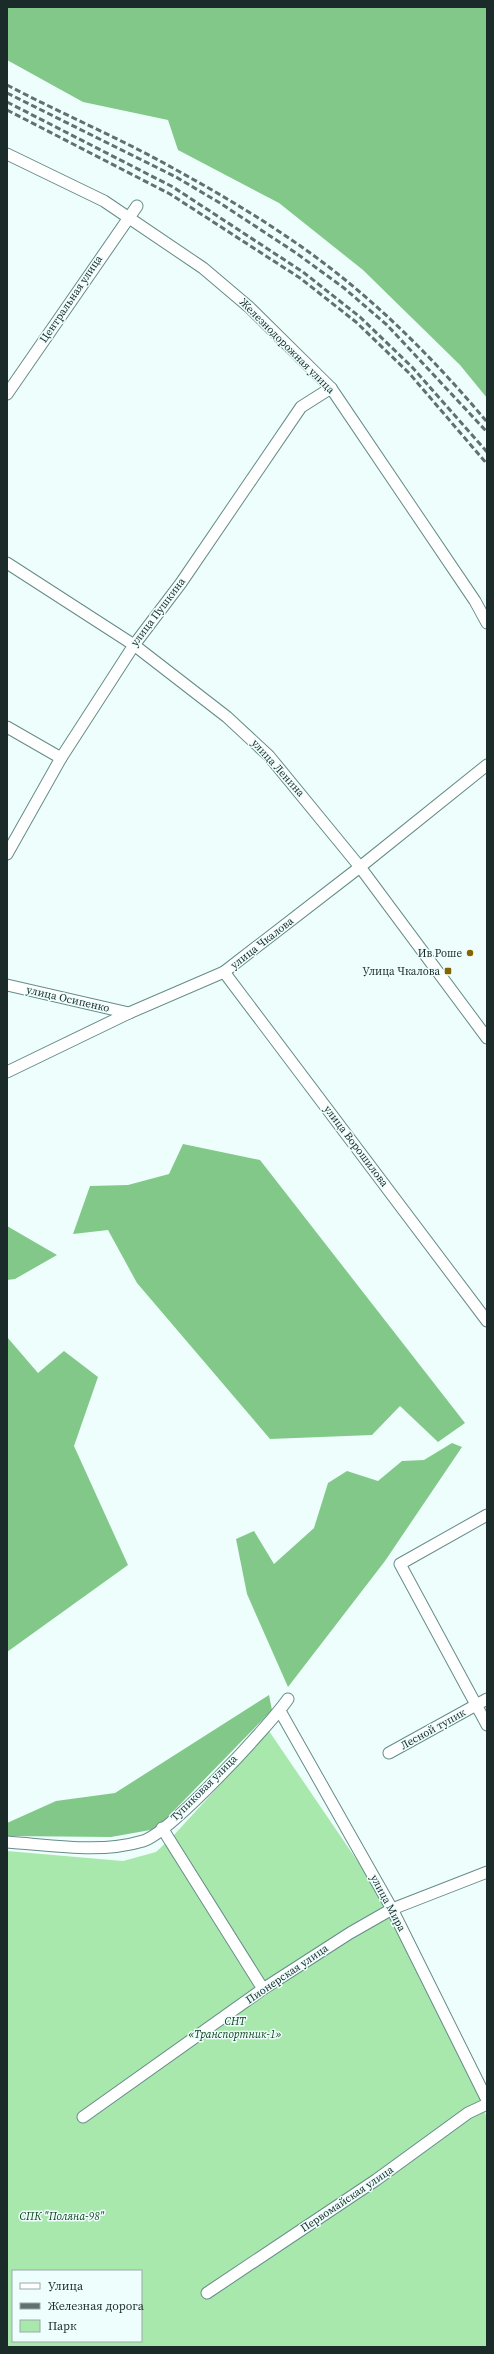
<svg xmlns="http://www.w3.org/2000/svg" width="494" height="2354" viewBox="0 0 494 2354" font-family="'Source Serif 4',serif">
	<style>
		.green { fill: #a8e8ad; fill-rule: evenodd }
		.forest { fill: #82c989 }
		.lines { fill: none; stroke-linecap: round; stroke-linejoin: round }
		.minor-casing { stroke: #658d88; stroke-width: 13 }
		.minor { stroke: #fff; stroke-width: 11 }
		.rail { stroke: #61716f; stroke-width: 3; stroke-dasharray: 6 3; stroke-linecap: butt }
		.poi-dot { fill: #876400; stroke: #eefefc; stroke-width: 1.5 }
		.labels { text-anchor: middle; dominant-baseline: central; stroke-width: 3; stroke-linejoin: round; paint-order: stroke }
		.street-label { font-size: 11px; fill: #1b2b29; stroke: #eefefc }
		.poi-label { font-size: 11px; fill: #1b2b29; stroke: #eefefc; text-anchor: end }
		.park-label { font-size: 11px; font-style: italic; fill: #093e15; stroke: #eefefc }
	</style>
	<rect width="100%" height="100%" fill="#eefefc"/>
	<path class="green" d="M 269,1731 L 388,1906 L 483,2104 L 487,2120 L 487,2347 L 7,2347 L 7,1851 L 123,1861 L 156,1852 L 174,1835 ZM 13,2271 L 141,2271 L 141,2341 L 13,2341 Z"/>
	<g class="forest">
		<polygon points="7,7 487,7 487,398 460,365 363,270 279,203 178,150 168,120 83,102 7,60"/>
		<polygon points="183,1144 260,1160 465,1423 438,1442 400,1406 372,1435 270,1439 137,1283 108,1230 73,1234 90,1186 128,1185 169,1174"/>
		<polygon points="7,1226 57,1255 15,1279 7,1280"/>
		<polygon points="7,1337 38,1373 64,1351 98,1377 74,1446 128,1565 7,1652"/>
		<polygon points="452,1443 462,1447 385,1561 288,1687 247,1594 236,1539 254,1531 274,1564 314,1528 328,1483 347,1471 378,1481 402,1461 424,1460"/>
		<polygon points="269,1695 272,1710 156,1829 111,1837 7,1836 7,1823 56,1801 115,1793"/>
	</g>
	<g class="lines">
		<defs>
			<g id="minor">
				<polyline points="7,154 104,201 203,268 249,307 331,388 475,601 487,623"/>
				<polyline points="7,394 137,206"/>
				<polyline points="7,563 134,645 227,717 269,756 360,867 487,1038"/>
				<polyline points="7,727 61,758"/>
				<polyline points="7,854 61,758 134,645 181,583 301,407 331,388"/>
				<polyline points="224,972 487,1321"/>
				<polyline points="7,985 129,1013"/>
				<polyline points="7,1072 129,1013 224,972 360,867 487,765"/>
				<polyline points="487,1515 400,1564 487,1725"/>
				<polyline points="280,1711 392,1909 487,2100"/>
				<polyline points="389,1753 487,1699"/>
				<polyline points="162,1828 263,1989"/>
				<path d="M 7,1842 C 51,1845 100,1854 143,1841 C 170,1833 269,1726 288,1699"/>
				<polyline points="83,2117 263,1989 350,1933 392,1909 487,1872"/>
				<polyline points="207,2293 376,2180 468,2113 487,2104"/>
			</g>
		</defs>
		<use href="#minor" class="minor-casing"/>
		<use href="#minor" class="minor"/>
		<g class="rail">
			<path d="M 7,85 C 64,115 124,140 180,172 C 238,204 297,240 349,283 C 399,324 445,372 487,422"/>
			<polyline points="7,93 176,177 220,203 296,253 344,288 387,325 487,432"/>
			<polyline points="7,102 173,187 303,272 360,317 412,367 487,452"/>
			<polyline points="7,110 170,194 300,278 356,322 409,373 487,464"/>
		</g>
	</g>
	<g class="poi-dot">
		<circle cx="470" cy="953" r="4"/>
		<rect x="444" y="967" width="8" height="8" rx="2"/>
	</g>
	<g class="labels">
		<g class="street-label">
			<text transform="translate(71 299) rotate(-56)">Центральная улица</text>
			<text transform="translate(287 346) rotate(45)">Железнодорожная улица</text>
			<text transform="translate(158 612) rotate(-53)">улица Пушкина</text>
			<text transform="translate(278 768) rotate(48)">улица Ленина</text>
			<text transform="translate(262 943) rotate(-38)">улица Чкалова</text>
			<text transform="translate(68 999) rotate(13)">улица Осипенко</text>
			<text transform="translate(356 1146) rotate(53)">улица Ворошилова</text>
			<text transform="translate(433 1729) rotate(-29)">Лесной тупик</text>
			<text transform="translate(204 1788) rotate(-45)">Тупиковая улица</text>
			<text transform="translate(388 1903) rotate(62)">улица Мира</text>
			<text transform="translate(287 1974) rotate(-34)">Пионерская улица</text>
			<text transform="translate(347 2199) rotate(-34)">Первомайская улица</text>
		</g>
		<g class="poi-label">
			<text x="462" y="953">Ив Роше</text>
			<text x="440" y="971">Улица Чкалова</text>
		</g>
		<g class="park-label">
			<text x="235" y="2021">СНТ<tspan x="235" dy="13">«Транспортник-1»</tspan></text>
			<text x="62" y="2216">СПК "Поляна-98"</text>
		</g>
	</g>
	<rect width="494" height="2354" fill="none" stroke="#1b2b29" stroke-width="16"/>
	<rect x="12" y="2270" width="130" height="72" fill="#eefefc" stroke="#9aaaa8"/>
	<rect x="20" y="2283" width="20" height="6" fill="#ffffff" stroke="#9aaaa8"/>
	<text x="48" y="2290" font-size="12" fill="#1b2b29">Улица</text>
	<rect x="20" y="2303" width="20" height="6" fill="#61716f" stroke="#9aaaa8"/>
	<text x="48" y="2310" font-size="12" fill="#1b2b29">Железная дорога</text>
	<rect x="20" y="2320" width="20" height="12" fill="#a8e8ad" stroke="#9aaaa8"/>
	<text x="48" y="2330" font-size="12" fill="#1b2b29">Парк</text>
</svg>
